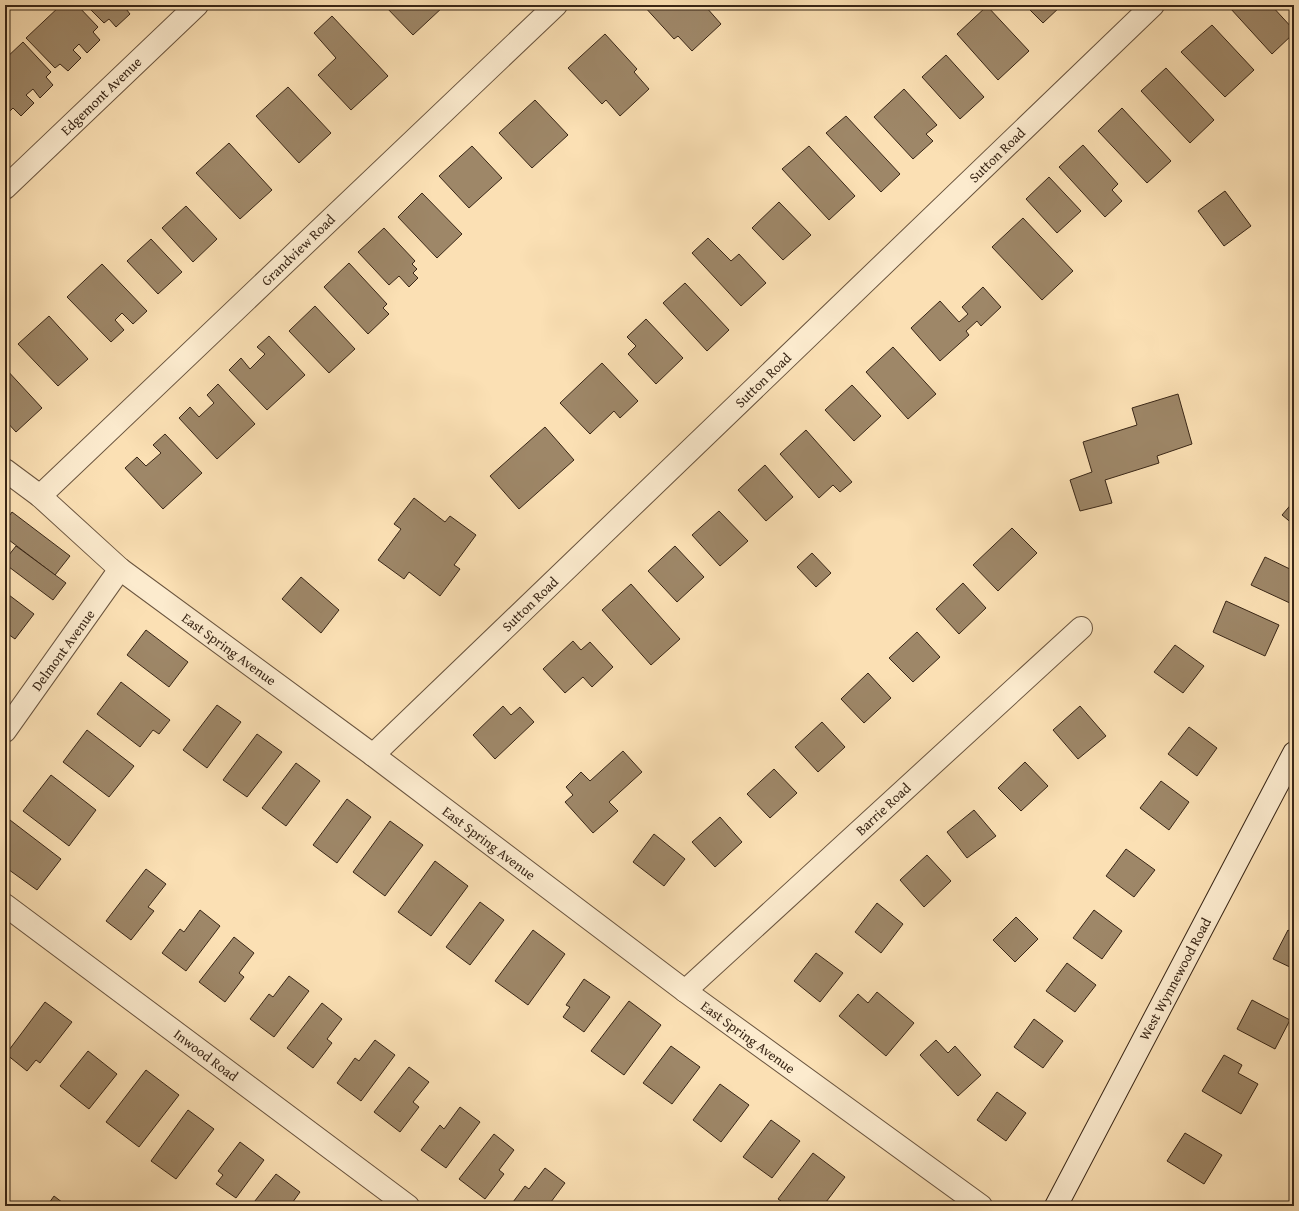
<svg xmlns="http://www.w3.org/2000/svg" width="1299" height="1211" viewBox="0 0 1299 1211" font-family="'Gentium Book Plus',serif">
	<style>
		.building { fill: #9e8768; stroke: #392616 }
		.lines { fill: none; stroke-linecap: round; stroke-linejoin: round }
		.street-casing { stroke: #6a543e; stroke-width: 24 }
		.secondary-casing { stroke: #392616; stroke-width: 24 }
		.street { stroke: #fcebce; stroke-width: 22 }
		.secondary { stroke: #fcebce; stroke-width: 22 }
		.labels { text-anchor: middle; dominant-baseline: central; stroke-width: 4; stroke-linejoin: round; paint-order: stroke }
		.street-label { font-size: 14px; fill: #392616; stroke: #fcebce }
	</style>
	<rect width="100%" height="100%" fill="#fbe0b4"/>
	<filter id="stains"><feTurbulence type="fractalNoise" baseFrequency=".005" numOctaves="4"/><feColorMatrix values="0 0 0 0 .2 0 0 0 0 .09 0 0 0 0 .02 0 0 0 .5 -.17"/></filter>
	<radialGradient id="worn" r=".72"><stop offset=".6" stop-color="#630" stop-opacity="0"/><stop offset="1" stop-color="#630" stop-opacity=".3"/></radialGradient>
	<g class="building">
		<polygon points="61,5 77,5 98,27 93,32 100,40 87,53 79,44 73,50 81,58 68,71 60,64 55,68 26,38"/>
		<polygon points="86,5 123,5 130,14 116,27 109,19 104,23"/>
		<polygon points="384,5 443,5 444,6 413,35"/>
		<polygon points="643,5 709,5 706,7 721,24 692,51 678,36 674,39"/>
		<polygon points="1025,5 1062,5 1043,23"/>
		<polygon points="1233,5 1271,5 1294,30 1294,33 1272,54 1230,8"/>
		<polygon points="987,6 1029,51 998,80 957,34"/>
		<polygon points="332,16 388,76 351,110 318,75 336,58 314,33"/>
		<polygon points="1212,25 1254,70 1225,97 1181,52"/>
		<polygon points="605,34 637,69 634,72 649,89 620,116 606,100 602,104 568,68"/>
		<polygon points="23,42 51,72 46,77 53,85 40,98 33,89 26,95 34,103 21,116 13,108 8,113 5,111 5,59"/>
		<polygon points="946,55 984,97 960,119 922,77"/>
		<polygon points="1166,68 1214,120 1190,143 1141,91"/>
		<polygon points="288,87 331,133 299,163 256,116"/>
		<polygon points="904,89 937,125 926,134 933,141 913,159 874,117"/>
		<polygon points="535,100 568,135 532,168 499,133"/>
		<polygon points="1122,108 1171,161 1147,183 1098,131"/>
		<polygon points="846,116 900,174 881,192 826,133"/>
		<polygon points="229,143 272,190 240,219 196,173"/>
		<polygon points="1083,145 1118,184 1112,190 1122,201 1105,217 1059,167"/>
		<polygon points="472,146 502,178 469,208 439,176"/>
		<polygon points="809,146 855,196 829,220 782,169"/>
		<polygon points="1049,177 1081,211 1057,233 1026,199"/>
		<polygon points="1225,191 1251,226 1224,246 1198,211"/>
		<polygon points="422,193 462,234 437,258 398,217"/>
		<polygon points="779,202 811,235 783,260 752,228"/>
		<polygon points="186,206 217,239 193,262 162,228"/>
		<polygon points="1023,218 1073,271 1042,300 992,247"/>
		<polygon points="384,228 415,261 412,264 417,269 413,273 418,278 409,287 399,276 389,285 358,252"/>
		<polygon points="708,238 731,261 739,254 766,283 741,306 692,253"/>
		<polygon points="151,239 182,272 158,294 127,261"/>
		<polygon points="349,263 387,304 383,308 389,314 368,334 324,287"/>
		<polygon points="102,264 147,311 133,324 122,313 115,320 124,330 111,342 67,297"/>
		<polygon points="685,283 729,330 707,351 663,303"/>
		<polygon points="983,287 1001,307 981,326 977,321 966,331 969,335 940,361 911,328 940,301 959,322 968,314 962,307"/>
		<polygon points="315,306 355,349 329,373 289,331"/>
		<polygon points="49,316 88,359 58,386 18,344"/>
		<polygon points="646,319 683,358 656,384 628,354 636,346 627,337"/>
		<polygon points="269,336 305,375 267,410 229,370 241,358 250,369 265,354 257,347"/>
		<polygon points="893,347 936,394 908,419 866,372"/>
		<polygon points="602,363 638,401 620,418 614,411 590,434 560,403"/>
		<polygon points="5,368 42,408 16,432 5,420"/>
		<polygon points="218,384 255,424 217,459 179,418 190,407 199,417 214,403 207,395"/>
		<polygon points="852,385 881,416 854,441 825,410"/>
		<polygon points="1178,394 1192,444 1157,456 1159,463 1105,480 1112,503 1080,511 1070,480 1092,472 1083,442 1137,425 1132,408"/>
		<polygon points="545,427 574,460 519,509 490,476"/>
		<polygon points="806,430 852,482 840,492 833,485 819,498 780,454"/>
		<polygon points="165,434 202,473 163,509 125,468 137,457 146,466 161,453 153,445"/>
		<polygon points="765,465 793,497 766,521 738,490"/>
		<polygon points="414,498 445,522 450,516 476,535 454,565 460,569 440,596 409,572 404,579 378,560 401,529 394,524"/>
		<polygon points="1294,501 1294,525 1282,515"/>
		<polygon points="719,511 748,541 720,566 692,535"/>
		<polygon points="12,512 70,556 55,575 5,537 5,522"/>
		<polygon points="1012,528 1037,553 998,591 973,565"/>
		<polygon points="16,546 66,583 53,600 5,564 5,560"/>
		<polygon points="675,546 704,577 677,602 648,571"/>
		<polygon points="812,553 831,573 816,587 797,567"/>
		<polygon points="1265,557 1294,571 1294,601 1292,604 1251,585"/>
		<polygon points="301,577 339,610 321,633 282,599"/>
		<polygon points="963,583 986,608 959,634 936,609"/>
		<polygon points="631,584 680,639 651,665 602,610"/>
		<polygon points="5,592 34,614 15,639 5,632"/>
		<polygon points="1226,601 1279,625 1265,656 1213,632"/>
		<polygon points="146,630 188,662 169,687 127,655"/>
		<polygon points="917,632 940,657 913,682 889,658"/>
		<polygon points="573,641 581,650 590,642 613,667 592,687 583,677 565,693 543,669"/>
		<polygon points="1175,645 1204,666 1183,693 1154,672"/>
		<polygon points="868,673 891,698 864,723 841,699"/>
		<polygon points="121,682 170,720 159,734 153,730 140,747 97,714"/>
		<polygon points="217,705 241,722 207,768 183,750"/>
		<polygon points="503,706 511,715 520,707 534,722 495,759 473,735"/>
		<polygon points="1080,706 1106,736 1078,759 1053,730"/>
		<polygon points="822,722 845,747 818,772 795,747"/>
		<polygon points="1189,727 1217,748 1197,776 1168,754"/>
		<polygon points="87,730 134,766 109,797 63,762"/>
		<polygon points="257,734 282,752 247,797 223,780"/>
		<polygon points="623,751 642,772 609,802 618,811 593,833 565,802 573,795 566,787 581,772 590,781"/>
		<polygon points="1025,762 1048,786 1021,811 998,788"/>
		<polygon points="296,763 320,781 286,826 262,808"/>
		<polygon points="774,769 797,793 770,818 747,794"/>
		<polygon points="51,775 96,810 69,846 23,811"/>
		<polygon points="1161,781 1189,802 1169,830 1140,808"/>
		<polygon points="347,799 371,817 337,863 313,845"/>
		<polygon points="974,810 996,836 967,858 947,832"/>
		<polygon points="720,817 742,842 715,867 692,842"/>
		<polygon points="10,820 61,859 37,890 5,867 5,827"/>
		<polygon points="390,821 423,845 385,896 353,872"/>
		<polygon points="654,834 685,859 664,886 633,862"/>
		<polygon points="1126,849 1155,870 1134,897 1106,876"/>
		<polygon points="927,855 951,881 924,907 900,880"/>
		<polygon points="435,861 468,886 431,936 398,912"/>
		<polygon points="146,869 166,884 148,907 154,911 131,940 106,921"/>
		<polygon points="480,902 504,920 470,965 446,947"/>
		<polygon points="877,903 903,924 881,953 855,932"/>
		<polygon points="200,910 220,926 186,971 162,953 180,929 184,932"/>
		<polygon points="1094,910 1122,931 1102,959 1073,938"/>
		<polygon points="1016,917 1038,939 1015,962 993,940"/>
		<polygon points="533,930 565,954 528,1005 495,981"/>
		<polygon points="1288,930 1294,934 1294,969 1273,959"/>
		<polygon points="234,937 254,953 239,973 244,977 225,1002 199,982"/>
		<polygon points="816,953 843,973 820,1002 794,981"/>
		<polygon points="1067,963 1096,985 1075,1012 1046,991"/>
		<polygon points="289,976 309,991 274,1037 250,1019 269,994 273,997"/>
		<polygon points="584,979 610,997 584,1032 563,1017 570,1007 566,1005"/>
		<polygon points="877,992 914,1023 886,1056 839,1016 858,994 868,1003"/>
		<polygon points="1252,1000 1290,1020 1275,1049 1237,1029"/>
		<polygon points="629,1001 661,1025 624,1075 591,1051"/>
		<polygon points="45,1002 72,1022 40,1063 36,1060 27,1071 6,1054"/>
		<polygon points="322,1003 342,1019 327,1039 332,1043 313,1068 287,1048"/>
		<polygon points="1034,1019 1063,1041 1043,1068 1014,1047"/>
		<polygon points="375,1040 395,1055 361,1101 337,1083 355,1058 359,1061"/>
		<polygon points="936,1040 948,1053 955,1046 981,1075 958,1096 920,1055"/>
		<polygon points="671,1046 700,1067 672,1104 643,1083"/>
		<polygon points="88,1051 117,1074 89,1109 60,1086"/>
		<polygon points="1224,1055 1242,1065 1238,1073 1258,1084 1241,1114 1202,1091"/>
		<polygon points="409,1067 429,1082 413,1102 419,1107 400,1132 374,1112"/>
		<polygon points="146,1070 179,1095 139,1147 106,1122"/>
		<polygon points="720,1084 749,1105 721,1142 693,1120"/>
		<polygon points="997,1092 1026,1113 1006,1141 977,1120"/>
		<polygon points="460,1107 480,1122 446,1168 421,1150 440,1125 444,1129"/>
		<polygon points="188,1110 214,1129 176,1179 151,1161"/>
		<polygon points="771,1120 800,1141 772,1178 743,1157"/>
		<polygon points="1185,1133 1222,1155 1204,1184 1167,1161"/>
		<polygon points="494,1134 514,1150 499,1170 504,1174 485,1199 459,1179"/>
		<polygon points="240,1142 264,1160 236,1198 216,1184 223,1175 218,1171"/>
		<polygon points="813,1153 845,1177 823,1206 788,1206 778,1199"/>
		<polygon points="545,1168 565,1183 548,1206 510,1206 525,1186 529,1189"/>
		<polygon points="276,1174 300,1192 290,1206 251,1206"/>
		<polygon points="54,1196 67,1206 47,1206"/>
		<polygon points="5,1198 15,1206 5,1206"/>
	</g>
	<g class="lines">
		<defs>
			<g id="street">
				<polyline points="5,188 197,5"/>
				<polyline points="5,470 40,496 120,569 373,755 685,991 981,1206"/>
				<polyline points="40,496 556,5"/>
				<polyline points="5,731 120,569"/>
				<polyline points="373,755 1153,5"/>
				<polyline points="5,905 408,1206"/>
				<polyline points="685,991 1081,628"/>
			</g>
			<polyline id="secondary" points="1056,1206 1294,753"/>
		</defs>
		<use href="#street" class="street-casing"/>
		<use href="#secondary" class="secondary-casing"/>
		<use href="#street" class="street"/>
		<use href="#secondary" class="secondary"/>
	</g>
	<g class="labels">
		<g class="street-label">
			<text transform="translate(101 96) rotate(-44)">Edgemont Avenue</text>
			<text transform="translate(997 155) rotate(-44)">Sutton Road</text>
			<text transform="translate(298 250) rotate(-44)">Grandview Road</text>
			<text transform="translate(763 380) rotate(-44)">Sutton Road</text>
			<text transform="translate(530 604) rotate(-44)">Sutton Road</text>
			<text transform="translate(229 649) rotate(36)">East Spring Avenue</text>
			<text transform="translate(63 650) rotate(-54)">Delmont Avenue</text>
			<text transform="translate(883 809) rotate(-43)">Barrie Road</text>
			<text transform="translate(489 843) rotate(37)">East Spring Avenue</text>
			<text transform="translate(1175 979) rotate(-62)">West Wynnewood Road</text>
			<text transform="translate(748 1037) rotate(36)">East Spring Avenue</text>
			<text transform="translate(206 1055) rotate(37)">Inwood Road</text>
		</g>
	</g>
	<rect width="1299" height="1211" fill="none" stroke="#fbe0b4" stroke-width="20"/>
	<rect x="6" y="6" width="1287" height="1199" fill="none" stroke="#392616" stroke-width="2"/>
	<rect x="10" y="10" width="1279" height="1191" fill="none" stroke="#392616"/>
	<rect width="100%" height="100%" filter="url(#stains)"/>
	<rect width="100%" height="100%" fill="url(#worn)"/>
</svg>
